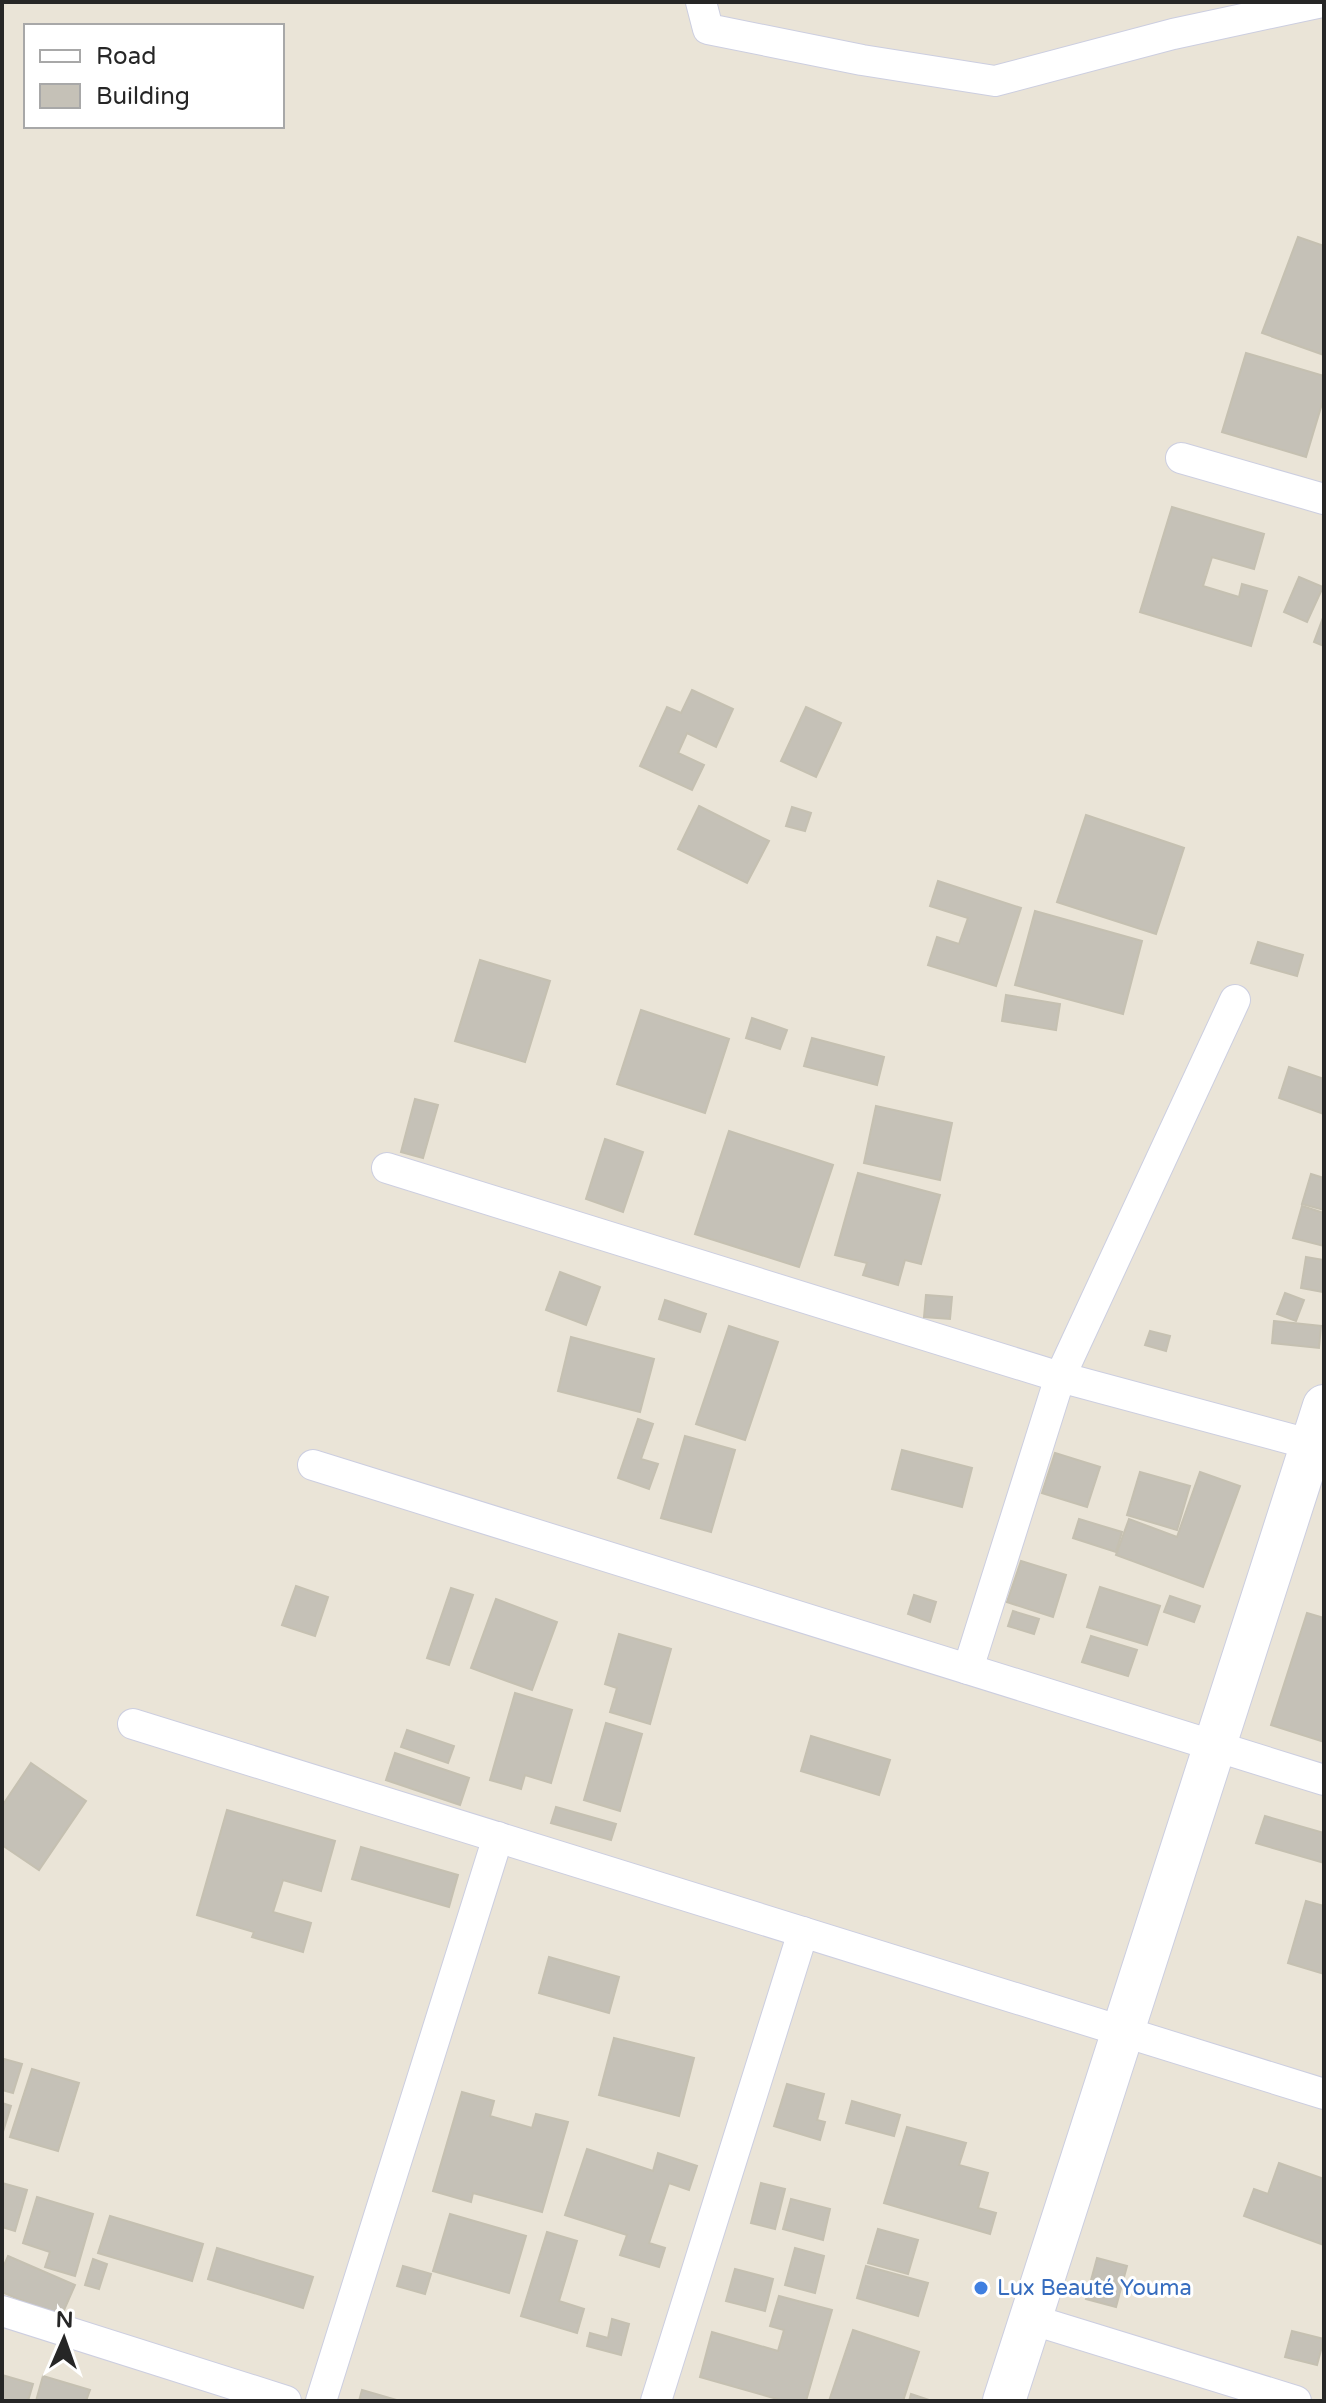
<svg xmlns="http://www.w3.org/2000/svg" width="1326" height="2403" viewBox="0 0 1326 2403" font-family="'Varela Round',sans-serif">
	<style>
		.building { fill: #c5c1b7; stroke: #c5c0b1; stroke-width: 2 }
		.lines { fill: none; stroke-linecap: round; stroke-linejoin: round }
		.street-casing { stroke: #cccee0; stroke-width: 32 }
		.secondary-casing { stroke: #cccee0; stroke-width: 44 }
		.street { stroke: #fff; stroke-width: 30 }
		.secondary { stroke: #fff; stroke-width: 42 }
		.shop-dot { fill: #3f7fe0; stroke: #fff; stroke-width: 3 }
		.labels { text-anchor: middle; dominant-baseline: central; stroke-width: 6; stroke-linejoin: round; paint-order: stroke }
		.shop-label { font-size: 22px; fill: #366cbe; stroke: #fff; text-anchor: start }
	</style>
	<rect width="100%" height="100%" fill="#eae4d7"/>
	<g class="building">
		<polygon points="1298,237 1324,246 1324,355 1262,333"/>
		<polygon points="1246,353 1324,376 1324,397 1306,457 1222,432"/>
		<polygon points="1172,507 1264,534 1254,569 1212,557 1203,586 1239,597 1242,584 1267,591 1251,646 1140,612"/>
		<polygon points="1299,577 1323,587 1307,622 1284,612"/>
		<polygon points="1324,615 1324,646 1314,642"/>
		<polygon points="692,690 733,709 716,747 687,733 678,753 704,765 692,790 640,766 667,707 681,713"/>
		<polygon points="806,707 841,723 816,777 781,761"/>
		<polygon points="699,806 769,841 747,883 678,849"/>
		<polygon points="792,807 811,813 805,831 786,826"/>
		<polygon points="1086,815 1184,848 1156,934 1057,902"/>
		<polygon points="938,881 1021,908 996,986 928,965 937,937 959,944 968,918 930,906"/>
		<polygon points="1035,911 1142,941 1123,1014 1015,985"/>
		<polygon points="1258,942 1303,955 1297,976 1251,963"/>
		<polygon points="480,960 550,981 525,1062 455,1041"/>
		<polygon points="1006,995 1060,1004 1056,1030 1002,1021"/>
		<polygon points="641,1010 729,1039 705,1113 617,1084"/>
		<polygon points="752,1018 787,1030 780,1049 746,1038"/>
		<polygon points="812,1038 884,1057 877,1085 804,1066"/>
		<polygon points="1289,1067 1324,1079 1324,1114 1279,1098"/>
		<polygon points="415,1099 438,1105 423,1158 401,1152"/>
		<polygon points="876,1106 952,1123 940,1180 864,1163"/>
		<polygon points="729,1131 833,1165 799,1267 695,1234"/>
		<polygon points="605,1139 643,1152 623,1212 586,1199"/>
		<polygon points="858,1173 940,1195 921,1264 905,1260 898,1285 863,1275 867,1263 835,1255"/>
		<polygon points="1311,1174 1324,1178 1324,1210 1302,1204"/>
		<polygon points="1302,1206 1324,1213 1324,1246 1293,1238"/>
		<polygon points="1306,1257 1324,1260 1323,1292 1301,1288"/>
		<polygon points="560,1272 600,1287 586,1325 546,1310"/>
		<polygon points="1285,1293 1304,1300 1296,1321 1277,1314"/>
		<polygon points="926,1295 952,1297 950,1319 924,1317"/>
		<polygon points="665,1300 706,1314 700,1332 659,1319"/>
		<polygon points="1274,1321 1321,1326 1319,1348 1272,1343"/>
		<polygon points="729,1326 778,1342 745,1440 696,1424"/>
		<polygon points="1150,1331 1170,1336 1166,1351 1145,1345"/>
		<polygon points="571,1337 654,1359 640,1412 558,1391"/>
		<polygon points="638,1419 653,1424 641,1459 658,1464 649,1489 618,1478"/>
		<polygon points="685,1436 735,1450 711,1532 661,1518"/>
		<polygon points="902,1450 972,1468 962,1507 892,1489"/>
		<polygon points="1055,1453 1100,1467 1087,1507 1042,1493"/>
		<polygon points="1140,1472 1190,1486 1177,1530 1127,1515"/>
		<polygon points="1200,1472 1240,1486 1203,1587 1116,1555 1129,1519 1177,1537"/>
		<polygon points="1079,1519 1122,1532 1116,1552 1073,1538"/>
		<polygon points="1021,1561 1066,1575 1053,1617 1007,1602"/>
		<polygon points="296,1586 328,1597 315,1636 282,1625"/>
		<polygon points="1100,1587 1160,1606 1147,1645 1087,1627"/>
		<polygon points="451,1588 473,1595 449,1665 427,1658"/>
		<polygon points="914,1595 936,1602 930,1622 908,1614"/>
		<polygon points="1170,1596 1200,1606 1194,1622 1164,1612"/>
		<polygon points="496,1599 557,1622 532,1690 471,1668"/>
		<polygon points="1013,1611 1039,1619 1034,1634 1008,1626"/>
		<polygon points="1307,1613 1324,1618 1324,1742 1271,1725"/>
		<polygon points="619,1634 671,1649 650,1724 610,1712 617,1688 605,1684"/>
		<polygon points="1091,1636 1137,1650 1128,1676 1082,1662"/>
		<polygon points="515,1693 572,1710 551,1783 525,1775 521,1789 490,1780"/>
		<polygon points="606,1723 642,1734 620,1811 584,1800"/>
		<polygon points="407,1730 454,1746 448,1763 401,1747"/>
		<polygon points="811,1736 890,1760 879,1795 801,1771"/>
		<polygon points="395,1753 469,1778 460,1805 386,1780"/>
		<polygon points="31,1763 86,1801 39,1870 2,1845 2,1806"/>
		<polygon points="556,1807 616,1824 611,1840 551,1823"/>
		<polygon points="227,1810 335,1841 321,1891 283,1880 273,1912 311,1923 303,1952 252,1937 254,1932 197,1915"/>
		<polygon points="1265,1816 1324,1833 1324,1863 1256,1843"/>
		<polygon points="361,1847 458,1875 449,1907 352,1879"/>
		<polygon points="1306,1901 1324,1906 1324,1974 1288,1963"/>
		<polygon points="549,1957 619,1977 609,2013 539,1993"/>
		<polygon points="614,2038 694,2058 679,2116 599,2095"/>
		<polygon points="4,2059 22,2064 13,2093 2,2090 2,2067"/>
		<polygon points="32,2069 79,2083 58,2151 10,2137"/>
		<polygon points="787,2084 824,2094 817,2120 825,2122 820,2140 774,2126"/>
		<polygon points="462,2092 494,2101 490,2116 532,2128 536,2114 568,2122 542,2212 473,2193 471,2202 433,2191"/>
		<polygon points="852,2101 900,2115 894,2136 846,2123"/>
		<polygon points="2,2103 11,2106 2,2135"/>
		<polygon points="907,2127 966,2143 959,2165 988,2173 978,2208 996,2213 990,2234 884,2203"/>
		<polygon points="587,2149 653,2171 658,2153 697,2166 689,2190 669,2183 649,2243 665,2248 659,2267 620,2255 627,2235 565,2215"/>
		<polygon points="1279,2163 1324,2179 1324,2245 1244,2216 1254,2189 1268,2194"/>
		<polygon points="2,2183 27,2190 15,2231 2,2227"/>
		<polygon points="761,2183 785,2189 775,2229 751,2223"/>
		<polygon points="37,2197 93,2214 75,2276 45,2267 50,2252 23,2243"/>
		<polygon points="791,2199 830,2209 823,2240 783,2229"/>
		<polygon points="450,2214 526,2236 509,2293 433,2271"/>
		<polygon points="110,2216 203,2244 192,2281 98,2253"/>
		<polygon points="878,2229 918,2240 908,2274 868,2263"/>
		<polygon points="547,2232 577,2241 559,2301 584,2309 577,2333 521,2316"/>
		<polygon points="217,2248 313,2277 303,2308 208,2279"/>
		<polygon points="795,2248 824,2256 815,2293 785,2285"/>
		<polygon points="8,2256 75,2285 61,2317 2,2292 2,2270"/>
		<polygon points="1097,2258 1127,2266 1116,2307 1086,2299"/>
		<polygon points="93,2259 107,2264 99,2289 85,2285"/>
		<polygon points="403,2266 431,2274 425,2294 397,2286"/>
		<polygon points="866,2266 928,2283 918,2316 857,2298"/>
		<polygon points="735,2269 773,2279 765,2311 726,2301"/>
		<polygon points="779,2296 832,2310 806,2401 784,2401 700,2377 712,2332 778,2351 784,2330 770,2326"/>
		<polygon points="612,2319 629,2324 621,2355 587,2346 590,2333 608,2338"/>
		<polygon points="853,2330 919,2352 903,2401 829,2401"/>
		<polygon points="1292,2331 1324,2339 1317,2365 1285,2357"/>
		<polygon points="2,2375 33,2384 28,2401 2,2401"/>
		<polygon points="43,2376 90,2390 86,2401 36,2401"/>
		<polygon points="362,2390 400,2401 359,2401"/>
		<polygon points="911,2394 932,2401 909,2401"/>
	</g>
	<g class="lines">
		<defs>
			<g id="street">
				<polyline points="701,2 708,29 862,60 995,81 1173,34 1322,2"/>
				<polyline points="1181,458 1324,499"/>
				<polyline points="387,1168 1060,1377 1324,1448"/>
				<polyline points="313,1465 1324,1780"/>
				<polyline points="968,1669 1060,1377 1235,1000"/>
				<polyline points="133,1724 1324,2094"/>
				<polyline points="2,2311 286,2401"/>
				<polyline points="1030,2319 1296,2401"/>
				<polyline points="321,2401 498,1837"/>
				<polyline points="656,2401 803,1932"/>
			</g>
			<polyline id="secondary" points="1004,2401 1324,1406"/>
		</defs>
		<use href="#street" class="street-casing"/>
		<use href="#secondary" class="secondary-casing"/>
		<use href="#street" class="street"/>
		<use href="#secondary" class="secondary"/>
	</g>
	<circle class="shop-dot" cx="981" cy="2288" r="8"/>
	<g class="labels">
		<g class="shop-label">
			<text x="997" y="2288">Lux Beauté Youma</text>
		</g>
	</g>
	<rect width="1326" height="2403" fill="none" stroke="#262626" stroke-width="8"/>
	<rect x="24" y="24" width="260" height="104" fill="#ffffff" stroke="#a8a8a8" stroke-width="2"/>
	<rect x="40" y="50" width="40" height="12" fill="#ffffff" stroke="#a8a8a8" stroke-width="2"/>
	<text x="96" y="64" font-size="24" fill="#262626">Road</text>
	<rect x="40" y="84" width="40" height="24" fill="#c5c1b7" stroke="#a8a8a8" stroke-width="2"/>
	<text x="96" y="104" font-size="24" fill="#262626">Building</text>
	<g transform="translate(64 2339) rotate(2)" stroke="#ffffff" stroke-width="6" paint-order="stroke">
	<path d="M0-6L14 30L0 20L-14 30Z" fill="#262626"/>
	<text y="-12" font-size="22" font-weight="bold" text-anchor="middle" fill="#262626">N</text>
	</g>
</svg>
